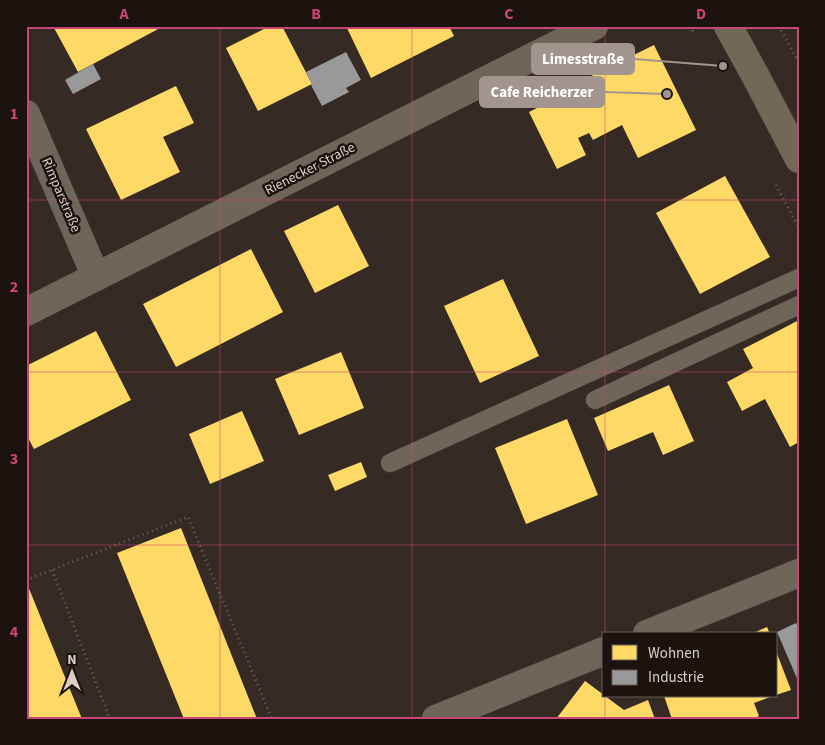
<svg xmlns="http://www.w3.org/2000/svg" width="825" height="745" viewBox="0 0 825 745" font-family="'Source Sans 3',sans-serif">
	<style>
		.homes { fill: #ffd966 }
		.industry { fill: #999 }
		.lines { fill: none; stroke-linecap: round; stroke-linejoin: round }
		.lane-casing { stroke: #4e4540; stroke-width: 19 }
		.street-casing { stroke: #4e4540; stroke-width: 29 }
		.secondary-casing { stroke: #4e4540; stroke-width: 29 }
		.path { stroke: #6b635a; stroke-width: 3; stroke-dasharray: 1 4; stroke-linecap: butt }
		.lane { stroke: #6e6759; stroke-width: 18 }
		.street { stroke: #6e6759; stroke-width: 28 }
		.secondary { stroke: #716858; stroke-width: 28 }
		.grid { fill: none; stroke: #c84676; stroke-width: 1; stroke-opacity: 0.55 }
		.labels { text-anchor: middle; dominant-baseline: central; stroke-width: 5; stroke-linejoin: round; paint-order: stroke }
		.street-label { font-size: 14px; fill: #dccec7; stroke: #1c130e }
		.leader { fill: none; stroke: #a2958e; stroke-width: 2 }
		.callout-dot { fill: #a2958e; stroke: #1c130e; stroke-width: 2 }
		.callout { fill: #a2958e; stroke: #a2958e; stroke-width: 2 }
		.callout-label { font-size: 15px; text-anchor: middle; font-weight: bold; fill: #fff }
		.neatline { fill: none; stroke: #c84676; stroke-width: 2 }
		.grid-label { font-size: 16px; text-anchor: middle; font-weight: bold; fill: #c84676 }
	</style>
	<rect width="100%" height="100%" fill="#352a24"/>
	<g class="homes">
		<polygon points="53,26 160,26 160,28 78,72"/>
		<polygon points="270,26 282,26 312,84 258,111 226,48"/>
		<polygon points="346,26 449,26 454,36 371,78"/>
		<polygon points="654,45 696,130 638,158 622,125 593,140 589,133 578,138 586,155 557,169 529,112 569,92 567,88"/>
		<polygon points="176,86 194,123 163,137 180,172 121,200 86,129"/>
		<polygon points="725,176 770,257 700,294 656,213"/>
		<polygon points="338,205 369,266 315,293 284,231"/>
		<polygon points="251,249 283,312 176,367 143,304"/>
		<polygon points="503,279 539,356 480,383 444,306"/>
		<polygon points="799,320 799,442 790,447 765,399 742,411 727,382 753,368 743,349"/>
		<polygon points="96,331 131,400 34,449 26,434 26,366"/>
		<polygon points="341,352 364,408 299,435 275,379"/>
		<polygon points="669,385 694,441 663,455 653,432 608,451 594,418"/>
		<polygon points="242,411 264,461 210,484 189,434"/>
		<polygon points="567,419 598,495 526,524 495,448"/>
		<polygon points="361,462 367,477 335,491 328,475"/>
		<polygon points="181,528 257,719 184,719 117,553"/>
		<polygon points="28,586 82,719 26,719 26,587"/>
		<polygon points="767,627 770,634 751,634"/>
		<polygon points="776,651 791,690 776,695"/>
		<polygon points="585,681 604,695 604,696 605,696 624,710 648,700 655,719 556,719"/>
		<polygon points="664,696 773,696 754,703 759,716 753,719 672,719"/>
	</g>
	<g class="industry">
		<polygon points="346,52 361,80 346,88 349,92 322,106 311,85 312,84 306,72"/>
		<polygon points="93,64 101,79 73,94 65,80"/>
		<polygon points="796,623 799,629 799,683 777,632"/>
	</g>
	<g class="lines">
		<defs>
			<g id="lane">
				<polyline points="595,400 799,305"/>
				<polyline points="390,463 799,278"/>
			</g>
			<g id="street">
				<polyline points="26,114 96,277"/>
				<polyline points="26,312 594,26"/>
				<polyline points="647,634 799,573"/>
				<polyline points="436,719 604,651"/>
			</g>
			<polyline id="secondary" points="728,26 755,75 799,159"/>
		</defs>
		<use href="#lane" class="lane-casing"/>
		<use href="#street" class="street-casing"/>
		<use href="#secondary" class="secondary-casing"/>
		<g class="path">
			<polyline points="690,26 694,34"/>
			<polyline points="779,26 799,63"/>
			<polyline points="776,185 799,228"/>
			<polyline points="52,570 110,719"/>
			<polyline points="26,580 188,517 272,719"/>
		</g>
		<use href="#lane" class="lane"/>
		<use href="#street" class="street"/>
		<use href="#secondary" class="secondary"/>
	</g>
	<path class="grid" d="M 220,26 L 220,719M 412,26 L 412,719M 605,26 L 605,634M 26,200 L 799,200M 26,372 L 799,372M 26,545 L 799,545M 605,696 L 605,719"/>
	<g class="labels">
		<g class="street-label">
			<text transform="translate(310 169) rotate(-27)">Rienecker Straße</text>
			<text transform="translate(61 195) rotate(67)">Rimparstraße</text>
		</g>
	</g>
	<path class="leader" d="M723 66L634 59M667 94L604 92"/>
	<g class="callout-dot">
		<circle cx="723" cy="66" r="5"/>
		<circle cx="667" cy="94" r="5"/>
	</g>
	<g class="callout">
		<rect x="532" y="44" width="102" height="30" rx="5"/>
		<rect x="480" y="77" width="124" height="30" rx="5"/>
	</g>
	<g class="callout-label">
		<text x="583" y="64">Limesstraße</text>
		<text x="542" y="97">Cafe Reicherzer</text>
	</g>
	<rect width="825" height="745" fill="none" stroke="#1c130e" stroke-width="55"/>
	<rect x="602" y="632" width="175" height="65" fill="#1c130e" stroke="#695e58"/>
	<rect x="612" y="645" width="25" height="15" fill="#ffd966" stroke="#695e58"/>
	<text x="648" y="658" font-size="15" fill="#dccec7">Wohnen</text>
	<rect x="612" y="670" width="25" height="15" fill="#999999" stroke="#695e58"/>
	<text x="648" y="682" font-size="15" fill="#dccec7">Industrie</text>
	<g transform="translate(72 672)" stroke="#1c130e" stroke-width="4" paint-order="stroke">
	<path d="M0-4L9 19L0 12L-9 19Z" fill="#dccec7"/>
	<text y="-8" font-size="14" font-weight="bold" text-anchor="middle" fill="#dccec7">N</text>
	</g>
	<rect x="28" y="28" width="770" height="690" class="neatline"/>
	<g class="grid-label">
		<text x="124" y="19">A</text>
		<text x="316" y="19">B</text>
		<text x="509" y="19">C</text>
		<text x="701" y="19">D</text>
		<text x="14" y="119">1</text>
		<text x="14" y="292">2</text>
		<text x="14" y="464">3</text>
		<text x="14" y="637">4</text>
	</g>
</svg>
